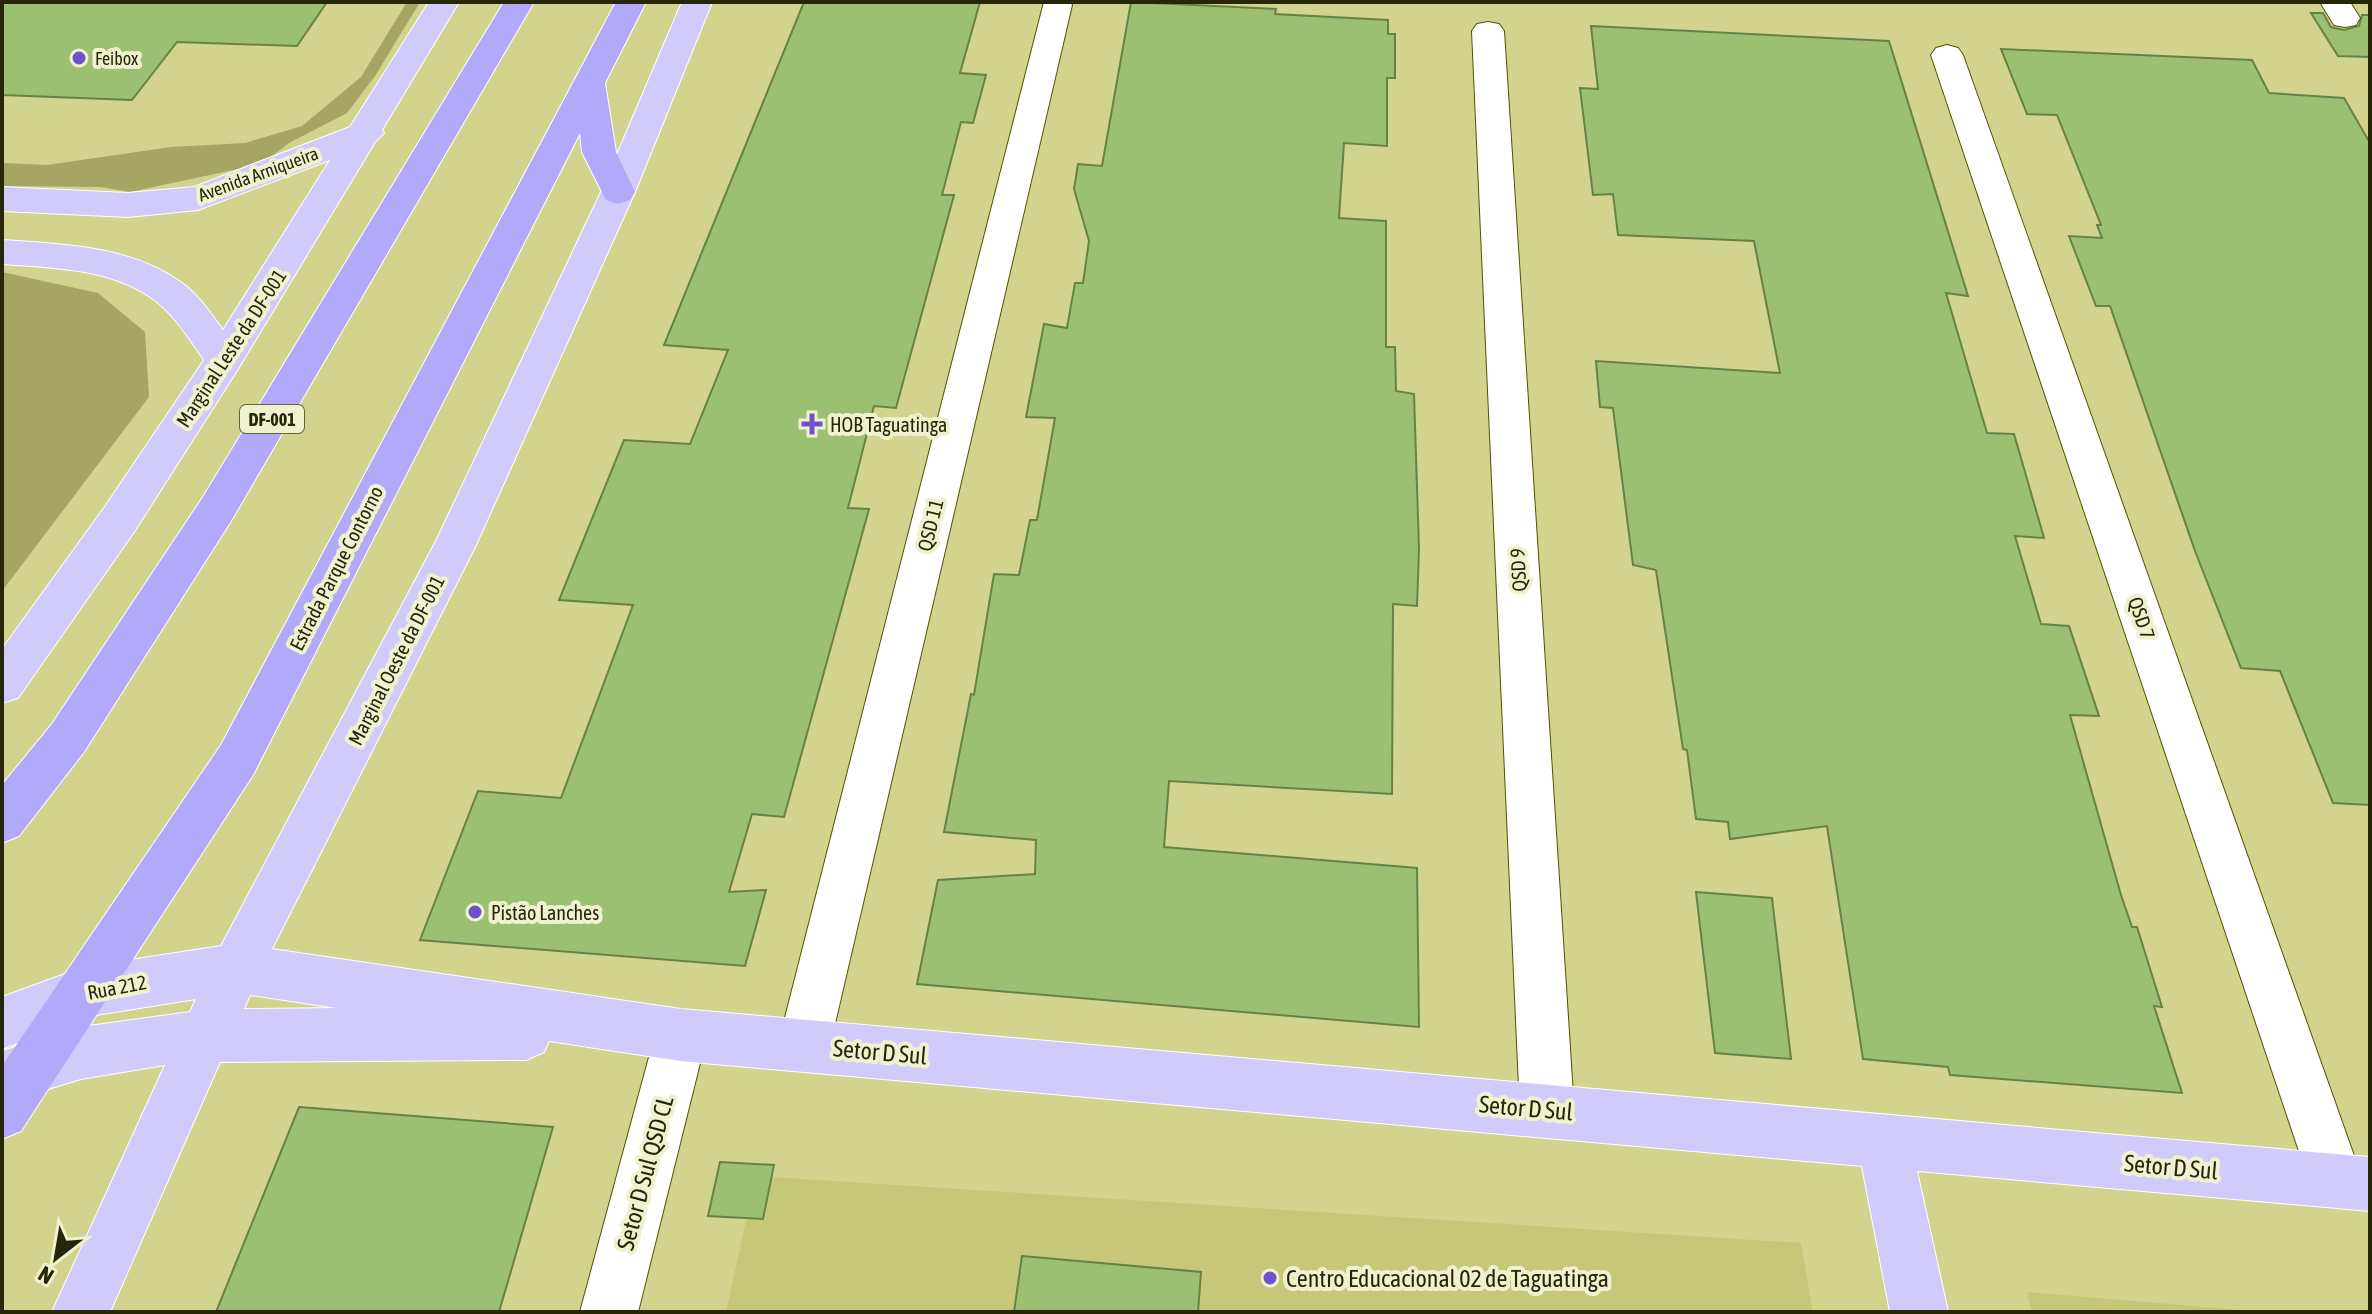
<svg xmlns="http://www.w3.org/2000/svg" width="2372" height="1314" viewBox="0 0 2372 1314" font-family="'Asap Condensed',sans-serif">
	<style>
		.built { fill: #c6c778 }
		.green { fill: #a5a664 }
		.building { fill: #9cc071; stroke: #678246; stroke-width: 2 }
		.lines { fill: none; stroke-linecap: round; stroke-linejoin: round }
		.minor-casing { stroke: #535202; stroke-width: 2 }
		.major-casing { stroke: #fff; stroke-width: 2 }
		.highway-casing { stroke: #fff; stroke-width: 2 }
		.minor { fill: #fff; fill-rule: evenodd }
		.major { fill: #d1cbfc; fill-rule: evenodd }
		.highway { fill: #b2a9fa; fill-rule: evenodd }
		.poi-dot { fill: #6d52cc; stroke: #f0f2cf; stroke-width: 3 }
		.labels { text-anchor: middle; dominant-baseline: central; stroke-width: 8; stroke-linejoin: round; paint-order: stroke }
		.far-poi-label { font-size: 18px; fill: #262609; stroke: #f0f2cf; text-anchor: start }
		.far-street-label { font-size: 18px; fill: #262609; stroke: #f0f2cf }
		.shield { fill: #f0f2cf; stroke: #636344; stroke-width: 2 }
		.shield-label { font-size: 18px; font-weight: bold; fill: #262609 }
		.street-label { font-size: 20px; fill: #262609; stroke: #f0f2cf }
		.poi-label { font-size: 20px; fill: #262609; stroke: #f0f2cf; text-anchor: start }
		.near-street-label { font-size: 24px; fill: #262609; stroke: #f0f2cf }
		.near-poi-label { font-size: 24px; fill: #262609; stroke: #f0f2cf; text-anchor: start }
	</style>
	<rect width="100%" height="100%" fill="#d2d38d"/>
	<g class="built">
		<polygon points="756,1176 1801,1243 1813,1312 726,1312"/>
		<polygon points="2027,1292 2265,1312 2032,1312"/>
	</g>
	<g class="green">
		<polygon points="407,2 420,2 375,76 347,113 289,143 262,164 130,192 101,187 2,186 2,163 47,165 171,147 245,143 302,126 361,77"/>
		<polygon points="2,272 98,293 145,332 149,397 2,591"/>
	</g>
	<g class="building">
		<polygon points="2,2 327,2 297,46 177,42 132,100 2,95"/>
		<polygon points="804,2 980,2 960,73 986,75 973,123 961,122 942,195 954,195 896,408 874,406 848,508 869,509 784,817 752,814 729,892 766,890 745,966 420,940 478,791 561,798 633,605 559,600 624,440 690,444 728,350 664,345"/>
		<polygon points="1131,2 1276,9 1275,14 1388,20 1388,34 1395,34 1395,78 1387,78 1387,146 1344,143 1339,218 1386,221 1386,347 1395,347 1396,391 1414,394 1419,549 1417,606 1393,604 1392,794 1169,781 1164,847 1417,868 1419,1027 917,984 938,880 1035,874 1036,840 944,832 971,694 974,695 994,574 1019,575 1030,520 1037,520 1055,418 1026,417 1044,324 1067,328 1075,283 1083,283 1089,241 1074,189 1078,164 1102,166"/>
		<polygon points="2311,13 2323,13 2331,27 2344,30 2359,26 2362,15 2370,15 2370,57 2338,56"/>
		<polygon points="1591,26 1889,41 1968,296 1946,293 1987,433 2014,434 2044,538 2015,536 2041,624 2069,626 2099,716 2070,715 2121,895 2132,927 2137,927 2162,1007 2154,1006 2182,1093 1950,1075 1948,1067 1863,1059 1827,826 1730,839 1728,822 1696,819 1687,750 1683,749 1656,570 1633,565 1613,408 1600,407 1596,361 1780,373 1754,241 1618,235 1613,194 1593,195 1580,88 1598,89"/>
		<polygon points="2001,49 2252,60 2269,93 2344,98 2370,143 2370,805 2333,803 2280,671 2241,668 2195,551 2110,306 2096,306 2069,236 2102,238 2097,225 2101,225 2057,115 2027,114"/>
		<polygon points="1696,892 1772,898 1791,1059 1715,1053"/>
		<polygon points="299,1107 553,1127 499,1312 216,1312"/>
		<polygon points="720,1162 774,1165 763,1219 708,1216"/>
		<polygon points="1022,1256 1201,1272 1198,1312 1014,1312"/>
	</g>
	<g class="lines">
		<defs>
			<g id="minor">
				<polygon points="1044,2 1070,2 1072,5 830,1045 822,1063 804,1071 786,1063 778,1045"/>
				<polygon points="2320,2 2350,2 2360,18 2356,25 2345,27 2334,25"/>
				<polygon points="1488,22 1499,24 1504,31 1574,1110 1566,1129 1547,1137 1528,1129 1520,1110 1472,31 1477,24"/>
				<polygon points="1947,45 1958,48 1963,55 2363,1181 2355,1200 2336,1208 2317,1200 2309,1181 1931,55 1936,48"/>
				<polygon points="681,1009 699,1017 707,1035 638,1312 580,1312 655,1035 663,1017"/>
			</g>
			<g id="major">
				<path d="M 429,2 L 459,2 L 382,130 L 384,133 L 375,142 L 238,369 L 134,532 L 18,698 L 2,703 L 2,649 L 104,508 L 204,360 C 190,340 176,317 157,302 C 114,268 54,268 2,264 L 2,240 C 62,244 132,246 182,283 C 199,295 211,314 223,330 L 330,160 L 198,210 L 128,217 L 2,211 L 2,187 L 128,193 L 194,187 L 350,127 Z"/>
				<path d="M 682,2 L 712,2 L 635,192 L 476,545 L 272,949 L 681,1009 L 2370,1157 L 2370,1211 L 1917,1171 L 1948,1312 L 1890,1312 L 1862,1166 L 681,1061 L 549,1041 L 544,1052 L 526,1060 L 220,1062 L 110,1312 L 52,1312 L 165,1065 L 81,1079 L 2,1103 L 2,1051 L 81,1027 L 190,1012 L 196,999 L 84,1017 L 2,1049 L 2,997 L 84,967 L 221,946 L 436,541 L 601,192 ZM 250,995 L 337,1008 L 244,1009 Z"/>
			</g>
			<g id="highway">
				<polygon points="504,2 534,2 231,521 84,752 19,836 2,843 2,785 52,724 203,497"/>
				<polygon points="616,2 646,2 605,83 616,152 635,192 630,200 618,204 606,200 582,152 580,133 253,775 21,1131 2,1139 2,1066 221,745"/>
			</g>
		</defs>
		<use href="#minor" class="minor-casing"/>
		<use href="#major" class="major-casing"/>
		<use href="#highway" class="highway-casing"/>
		<use href="#minor" class="minor"/>
		<use href="#major" class="major"/>
		<use href="#highway" class="highway"/>
	</g>
	<g class="poi-dot">
		<circle cx="79" cy="58" r="8"/>
		<path d="M808 412h8v8h8v8h-8v8h-8v-8h-8v-8h8z"/>
		<circle cx="475" cy="912" r="8"/>
		<circle cx="1270" cy="1278" r="8"/>
	</g>
	<g class="labels">
		<g class="far-poi-label">
			<text x="95" y="58">Feibox</text>
		</g>
		<g class="far-street-label">
			<text transform="translate(258 174) rotate(-20)">Avenida Arniqueira</text>
		</g>
		<rect class="shield" x="240" y="405" width="64" height="28" rx="6"/>
		<g class="shield-label">
			<text x="272" y="419">DF-001</text>
		</g>
		<g class="street-label">
			<text transform="translate(231 348) rotate(-57)">Marginal Leste da DF-001</text>
			<text transform="translate(930 525) rotate(-76)">QSD 11</text>
			<text transform="translate(336 568) rotate(-63)">Estrada Parque Contorno</text>
			<text transform="translate(1518 570) rotate(-93)">QSD 9</text>
			<text transform="translate(2142 618) rotate(71)">QSD 7</text>
			<text transform="translate(396 660) rotate(-63)">Marginal Oeste da DF-001</text>
			<text transform="translate(117 987) rotate(-11)">Rua 212</text>
		</g>
		<g class="poi-label">
			<text x="830" y="424">HOB Taguatinga</text>
			<text x="491" y="912">Pistão Lanches</text>
		</g>
		<g class="near-street-label">
			<text transform="translate(880 1052) rotate(5)">Setor D Sul</text>
			<text transform="translate(1526 1108) rotate(5)">Setor D Sul</text>
			<text transform="translate(2171 1167) rotate(5)">Setor D Sul</text>
			<text transform="translate(645 1173) rotate(-75)">Setor D Sul QSD CL</text>
		</g>
		<g class="near-poi-label">
			<text x="1286" y="1278">Centro Educacional 02 de Taguatinga</text>
		</g>
	</g>
	<rect width="2372" height="1314" fill="none" stroke="#262609" stroke-width="8"/>
	<g transform="translate(56 1258) rotate(211)" stroke="#f0f2cf" stroke-width="6" paint-order="stroke">
	<path d="M0-6L14 30L0 20L-14 30Z" fill="#262609"/>
	<text y="-12" font-size="22" font-weight="bold" text-anchor="middle" fill="#262609">N</text>
	</g>
</svg>
